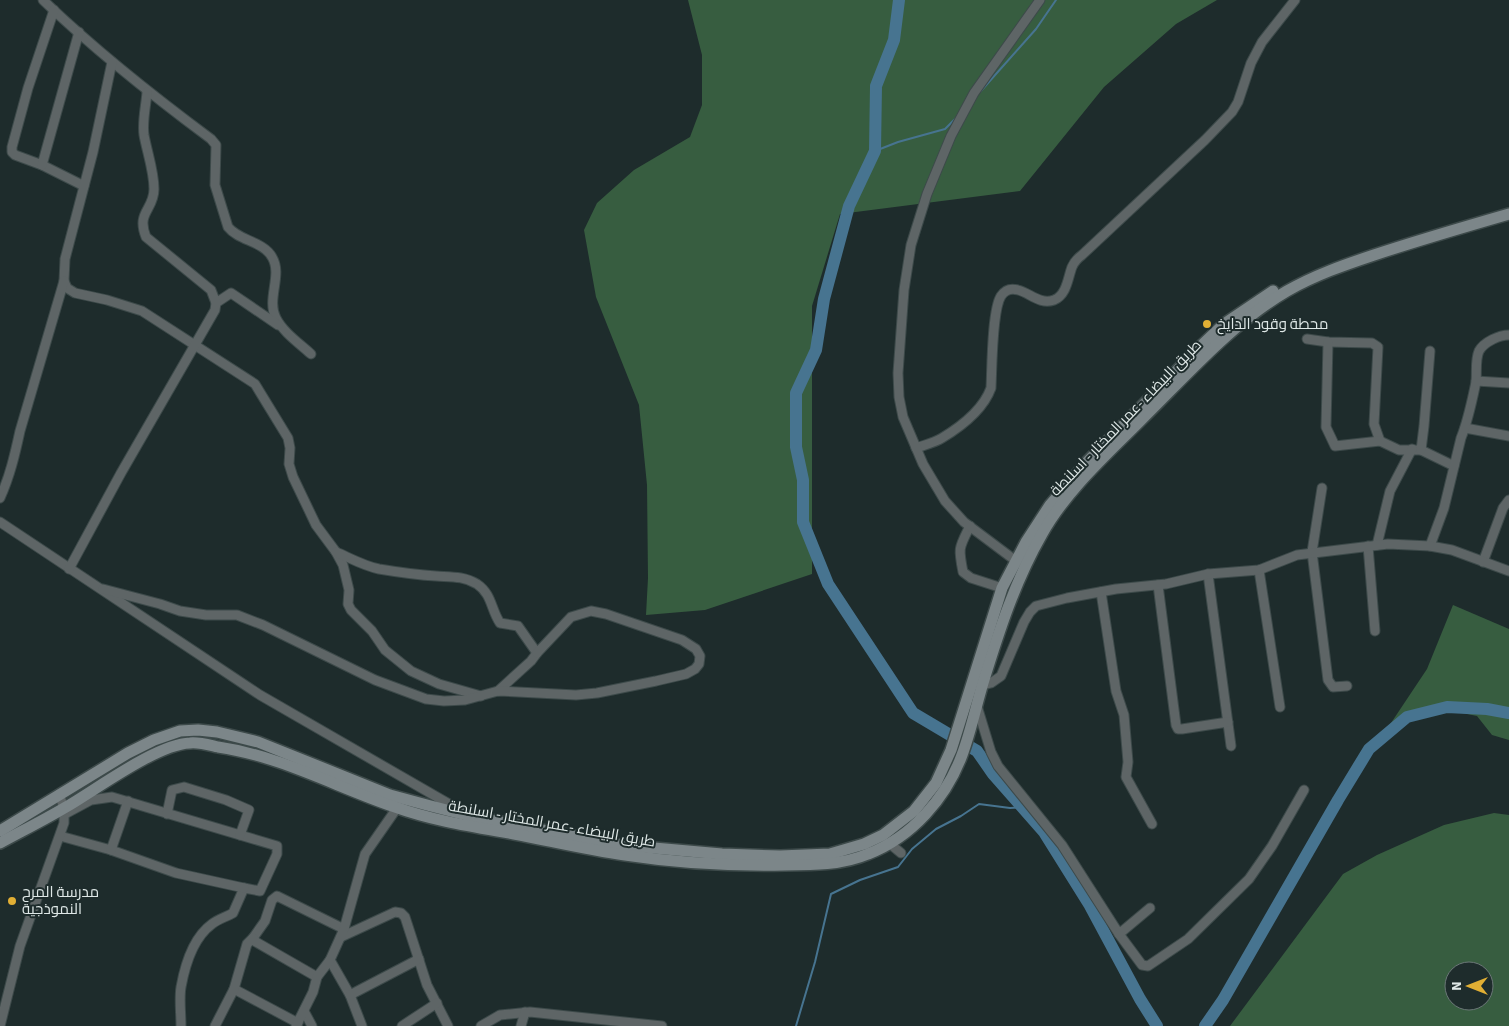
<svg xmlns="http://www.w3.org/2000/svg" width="1509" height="1026" viewBox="0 0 1509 1026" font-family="'Source Sans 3',Cairo,sans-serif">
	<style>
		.forest { fill: #375d40; fill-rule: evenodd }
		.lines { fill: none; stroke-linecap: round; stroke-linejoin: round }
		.stream { stroke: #477490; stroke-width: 2 }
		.river { stroke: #477490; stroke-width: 12 }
		.street-casing { stroke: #3d4a4a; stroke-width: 11 }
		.secondary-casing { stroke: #3d4a4a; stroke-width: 14 }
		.street { stroke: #5e6566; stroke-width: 9 }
		.secondary { stroke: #7c8689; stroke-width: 11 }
		.poi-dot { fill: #e1af34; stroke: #1e2c2c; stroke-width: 2 }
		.labels { text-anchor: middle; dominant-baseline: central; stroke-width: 4; stroke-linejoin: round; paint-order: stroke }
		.poi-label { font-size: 15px; fill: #dfe8e7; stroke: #1e2c2c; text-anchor: start }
		.street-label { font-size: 15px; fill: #dfe8e7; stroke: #1e2c2c }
	</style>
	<rect width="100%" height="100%" fill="#1e2c2c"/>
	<g class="forest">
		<polygon points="688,0 1217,0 1176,24 1104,87 1020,191 840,214 812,306 812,574 705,610 646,615 648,578 647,485 639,405 596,297 584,230 597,203 634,170 690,137 702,105 702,55"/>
		<polygon points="1453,605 1509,629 1509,740 1492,735 1477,716 1452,711 1428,714 1387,729 1427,669"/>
		<path d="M 1494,813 L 1509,815 L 1509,1026 L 1230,1026 L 1343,874 L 1377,855 L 1444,825 ZM 1454,971 L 1484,971 L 1484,1001 L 1454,1001 Z"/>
	</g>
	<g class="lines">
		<g class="stream">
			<polyline points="980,92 1036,29 1056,0"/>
			<polyline points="875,151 898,142 945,129 958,116"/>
			<polyline points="796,1026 815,962 831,894 860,880 898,867 912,849 936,829 961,816 979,804 1010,808 1023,807"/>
		</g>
		<g class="river">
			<polyline points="899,0 894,40 876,86 875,151 849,206 824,299 816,350 796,393 796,447 803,480 803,522 828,584 913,713 977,751 993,774 1044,832 1089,904 1140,999 1157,1026"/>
			<polyline points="1205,1026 1223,1000 1338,800 1369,749 1407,717 1447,707 1487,709 1509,713"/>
		</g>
		<defs>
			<g id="street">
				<path d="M 43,0 C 96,51 153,96 211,139 L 216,145 L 215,185 L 228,227 C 239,241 263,241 272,257 C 283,275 266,299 276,318 C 283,332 299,343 311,354"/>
				<polyline points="54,10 28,88 12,147 12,152 15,155 42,165 84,186"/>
				<polyline points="112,62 93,152 65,259 64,281 67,288 75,293 107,300 142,311 255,384 288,438 290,448 289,464 293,477 316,525 336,552 343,565 349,590 348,604 351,610 372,631 385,650 411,671 439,684 481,696"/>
				<polyline points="42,165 79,32"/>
				<polyline points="216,303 231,293 278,325"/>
				<polyline points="1307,339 1328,342 1372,343 1378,347 1374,424 1380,441"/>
				<polyline points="1328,342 1326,427 1335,446 1380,441 1399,450 1421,450 1454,466"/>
				<polyline points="1476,381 1509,383"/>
				<polyline points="1465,428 1509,436"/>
				<path d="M 916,448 C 924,445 934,443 942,438 C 962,426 983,410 991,388 C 992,368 992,310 1001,296 C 1005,290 1011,288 1018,290 C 1030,293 1040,305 1054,300 C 1067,295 1068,277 1072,267 C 1074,262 1078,258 1082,255 L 1205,140 L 1232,112 L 1238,102 L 1251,63 L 1262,42 L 1295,0"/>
				<polyline points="1421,450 1424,426 1430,351"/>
				<polyline points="1322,488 1312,552 1328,680 1333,687 1347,686"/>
				<path d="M 0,498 C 10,476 15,454 20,431 L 64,281"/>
				<polyline points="0,522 260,695 463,812"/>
				<path d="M 970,526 C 959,548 958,547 963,572 L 971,578 L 1002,588"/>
				<polyline points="1377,545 1390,491 1412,449"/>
				<polyline points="1368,546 1375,631"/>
				<path d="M 1430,546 L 1444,508 L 1461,438 C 1468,421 1472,401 1476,382 C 1477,372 1475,360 1479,351 C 1484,342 1499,335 1509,335"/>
				<path d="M 336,552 C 350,558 364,566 379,569 C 397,572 417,575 436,576 C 450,577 464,576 477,584 C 492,594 491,610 500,623 L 518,626 L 537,653 L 531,661 L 498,691"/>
				<polyline points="1483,562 1503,508 1509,500"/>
				<polyline points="1020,564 964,522 945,501 923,464 903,417 899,397 898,373 904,290 911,245 927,194 951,136 974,93 1040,0"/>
				<path d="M 69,569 L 121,473 L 215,310 L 216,303 L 211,290 L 146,237 C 136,212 154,210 154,189 C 154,171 147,152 144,135 C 142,121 146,106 147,92"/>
				<polyline points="1259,570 1280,707"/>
				<polyline points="1208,574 1231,746"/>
				<polyline points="1158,585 1176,725 1178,729 1182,729 1228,722"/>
				<polyline points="103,589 160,604 180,611 206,615 237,615 263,625 375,680 426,699 444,701 465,700 498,691 576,695 597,693 656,681 686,674 695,669 699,664 700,656 696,649 682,640 606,614 591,611 571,617 537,653"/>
				<polyline points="1101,592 1116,691 1124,715 1128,762 1126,777 1152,824"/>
				<polyline points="978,683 983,685 991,683 1001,676 1024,622 1030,612 1036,606 1067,598 1116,589 1166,584 1208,574 1259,570 1297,555 1388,544 1430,546 1452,550 1509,571"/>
				<polyline points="977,706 991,752 998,766 1062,845 1119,934 1142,965 1148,966 1188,939 1249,879 1272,846 1304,790"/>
				<path d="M 65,814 L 91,800 L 112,797 L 277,846 L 277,854 L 260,891 L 244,888 L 233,913 C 226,917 218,919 212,924 C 194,937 185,965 181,987 C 179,999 181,1013 181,1026"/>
				<polyline points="167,814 172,790 184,787 226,800 249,810 240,835"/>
				<polyline points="60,836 111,850 176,873 244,888"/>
				<polyline points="889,843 901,853"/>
				<polyline points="111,850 128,801"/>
				<polyline points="1119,934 1150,908"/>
				<polyline points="341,937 395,912 401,913 405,917 427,985 448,1026"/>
				<polyline points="253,938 265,921 272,900 277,896 344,929"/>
				<polyline points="330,960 350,995 362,1026"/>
				<polyline points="234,989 298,1023"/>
				<polyline points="350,995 419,959"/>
				<polyline points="304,1011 312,1026"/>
				<polyline points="0,1026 20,946 64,823 64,808 59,794"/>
				<polyline points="215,1026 234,989 247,944 253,938 256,942 317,977"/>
				<polyline points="296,1026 313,992 317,977 330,960 344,929 365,854 397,808"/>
				<polyline points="402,1026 437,1003"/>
				<polyline points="481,1026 500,1015 530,1012 662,1026"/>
				<polyline points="521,1026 525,1012"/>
			</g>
			<g id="secondary">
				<polyline points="0,831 128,753 154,740 180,731 198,730 217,732 258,742 390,795 427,805 470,816 620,845 722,854 780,856 830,854 864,844 883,835 914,811 936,783 951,750 1002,588 1026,542 1050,505 1086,463 1203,344 1224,324 1273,291"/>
				<path d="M 0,843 C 22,831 44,820 66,807 C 97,789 157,744 190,743 C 199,742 209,745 218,747 C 281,756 336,787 395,807 C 434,821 475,827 514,834 C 551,841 588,850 625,855 C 677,863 732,866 785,865 C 813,865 842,865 868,854 C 912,837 946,798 962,755 C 971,731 976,706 983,683 C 999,631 1015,581 1042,534 C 1066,491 1105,456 1140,421 C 1187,375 1231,324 1287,291 C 1315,275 1344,265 1374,255 C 1419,240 1464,227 1509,214"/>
			</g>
		</defs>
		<use href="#street" class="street-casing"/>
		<use href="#secondary" class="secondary-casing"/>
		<use href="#street" class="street"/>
		<use href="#secondary" class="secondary"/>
	</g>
	<g class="poi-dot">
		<circle cx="1207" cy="324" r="5"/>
		<circle cx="12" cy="901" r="5"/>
	</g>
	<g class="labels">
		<g class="poi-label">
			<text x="1217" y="324">محطة وقود الدايخ</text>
			<text x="22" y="892">مدرسة المرح<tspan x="22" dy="17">النموذجية</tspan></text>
		</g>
		<g class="street-label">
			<text transform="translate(1126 418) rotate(-46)">طريق البيضاء -عمر المختار - اسلنطة</text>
			<text transform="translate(552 824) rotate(10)">طريق البيضاء -عمر المختار - اسلنطة</text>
		</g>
	</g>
	<g transform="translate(1469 986) rotate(270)"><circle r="24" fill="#1e2c2c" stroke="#6b7777"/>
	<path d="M0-4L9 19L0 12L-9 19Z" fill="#e1af34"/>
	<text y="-8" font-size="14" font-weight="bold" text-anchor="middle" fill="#dfe8e7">N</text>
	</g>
</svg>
